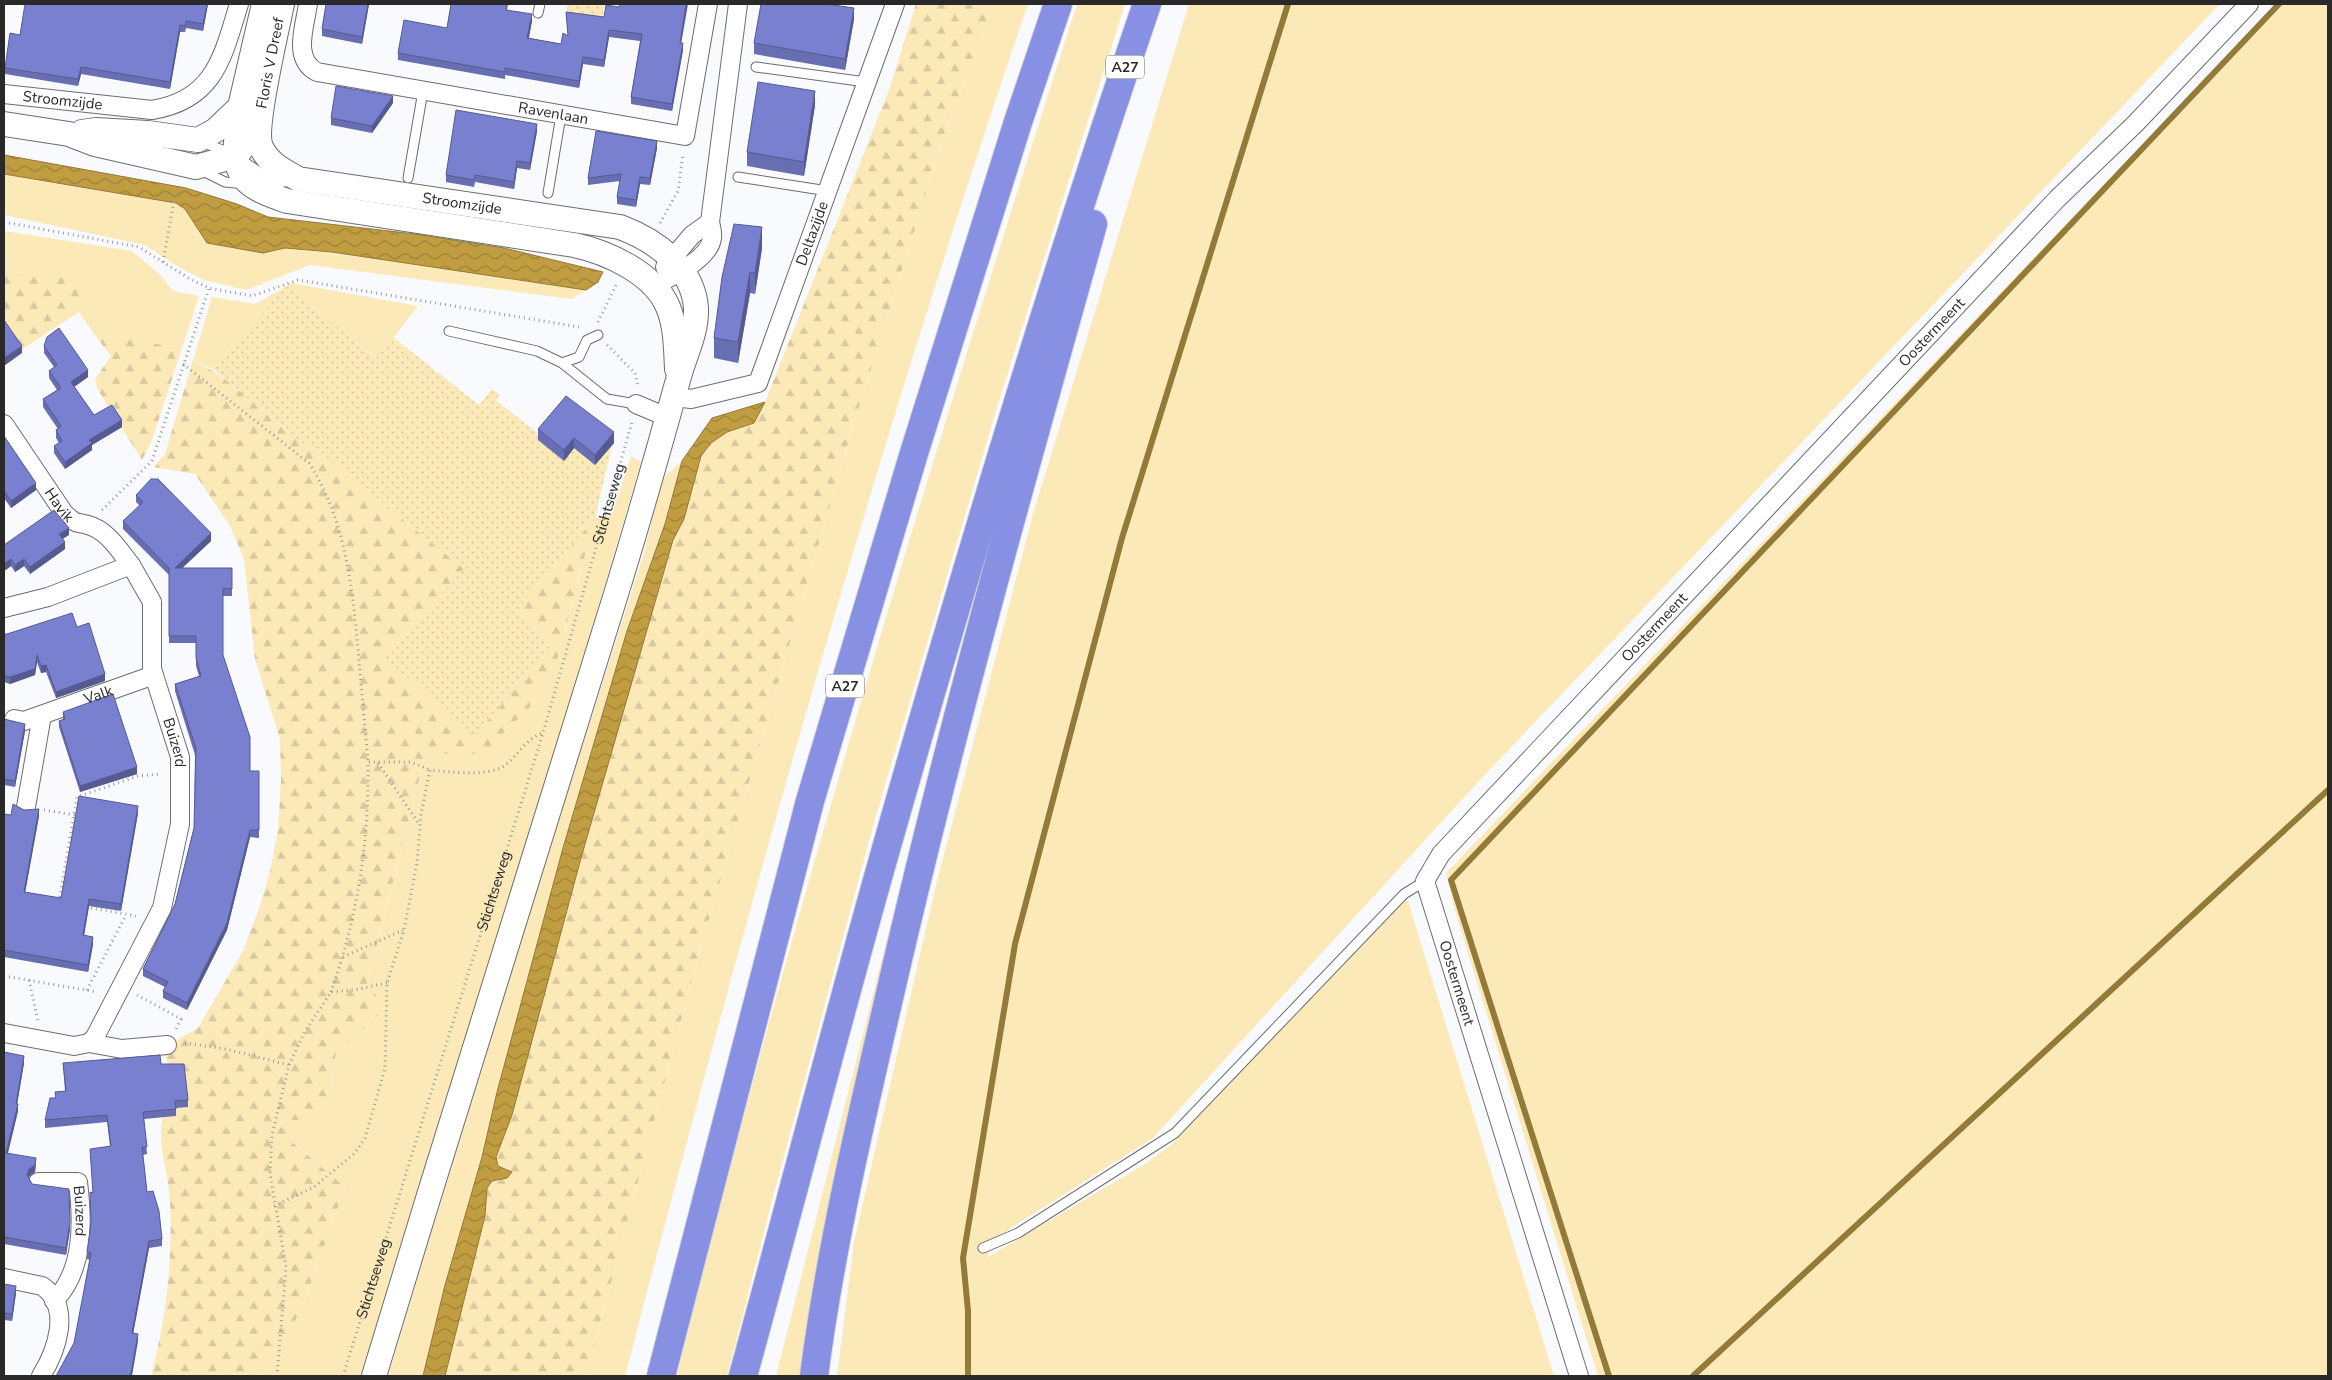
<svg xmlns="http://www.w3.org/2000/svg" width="2332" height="1380" viewBox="0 0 2332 1380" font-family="'Nunito Sans',sans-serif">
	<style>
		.green { fill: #fce9b8 }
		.forest { fill: url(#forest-firs) }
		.park { fill: url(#park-dots) }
		.water { fill: url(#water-waves); stroke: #937a39 }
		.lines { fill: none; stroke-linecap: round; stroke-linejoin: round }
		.stream { stroke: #937a39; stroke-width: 6 }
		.lane-casing { stroke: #6d6d70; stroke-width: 11 }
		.street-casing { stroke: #6d6d70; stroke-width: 20 }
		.secondary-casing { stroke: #6d6d70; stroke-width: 26 }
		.highway-casing { stroke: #d4d4d4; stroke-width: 30 }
		.path { stroke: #999a9c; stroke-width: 3; stroke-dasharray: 1 4; stroke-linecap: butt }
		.lane { stroke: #fff; stroke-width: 9 }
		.street { stroke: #fff; stroke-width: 18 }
		.secondary { stroke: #fff; stroke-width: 24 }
		.highway { stroke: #8790e3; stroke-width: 28 }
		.wall { fill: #686eb2 }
		.shaded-wall { fill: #555a91 }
		.building { fill: #7980cf; stroke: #555a91 }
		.labels { text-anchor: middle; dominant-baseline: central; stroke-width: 4.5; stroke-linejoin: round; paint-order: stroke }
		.shield { fill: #fff; stroke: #69696a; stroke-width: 1 }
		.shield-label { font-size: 14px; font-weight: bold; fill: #29292a }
		.street-label { font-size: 15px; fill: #29292a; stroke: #fff }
	</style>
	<defs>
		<pattern id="forest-firs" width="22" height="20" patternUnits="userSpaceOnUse" patternTransform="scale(1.25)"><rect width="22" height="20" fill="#fce9b8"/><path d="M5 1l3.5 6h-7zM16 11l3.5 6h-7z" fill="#d8c89e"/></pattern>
		<pattern id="park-dots" width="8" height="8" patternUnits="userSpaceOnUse" patternTransform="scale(1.25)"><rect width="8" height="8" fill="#fce9b8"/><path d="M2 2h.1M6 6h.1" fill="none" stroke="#d8c89e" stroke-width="1.8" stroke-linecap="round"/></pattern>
		<pattern id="water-waves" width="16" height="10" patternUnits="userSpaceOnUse" patternTransform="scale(1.25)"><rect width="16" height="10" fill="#c09d40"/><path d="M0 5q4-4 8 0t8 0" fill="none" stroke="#9c8036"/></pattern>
	</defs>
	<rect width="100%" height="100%" fill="#f9fafd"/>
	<g class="green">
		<path d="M 993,4 L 1028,4 C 874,455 745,915 625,1376 L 586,1376 L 698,957 L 851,433 L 940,148 Z"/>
		<path d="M 1077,4 L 1125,4 L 1001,394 L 875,819 L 774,1193 L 727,1376 L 677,1376 C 791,913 932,458 1077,4 Z"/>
		<polygon points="1189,4 2220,4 1478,782 1153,1138 992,1240 988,1257 1145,1164 1171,1145 1407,898 1554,1376 837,1376 854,1242 936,885 1033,514"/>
		<polygon points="2276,4 2328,4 2328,1376 1598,1376 1455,911 1446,873"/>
		<polygon points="4,174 176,203 185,209 207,243 263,253 285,248 332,252 586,290 572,299 310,265 246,290 204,280 177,266 145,245 4,215"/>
		<polygon points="4,231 132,251 160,275 173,291 199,296 182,348 94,334 79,312 85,305 76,279 4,271"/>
		<polygon points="291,283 418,306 377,359 290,287 285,287 213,369 193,360 212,297 256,304"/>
		<polygon points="631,456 641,462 568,710 361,1376 259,1376 300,1313 345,1187 293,1143 291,1120 332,1084 336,1053 385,1008 367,984 424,760 434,754 453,754 529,708 546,683 557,660 595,518 612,515"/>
		<polygon points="682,461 665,524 627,631 563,848 497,1092 482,1157 445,1285 423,1376 388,1376 495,1020 644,553 661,480"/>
		<polygon points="901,884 905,908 807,1376 776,1376"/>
	</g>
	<g class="forest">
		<polygon points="916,4 993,4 940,148 851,433 698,957 586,1376 445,1376 485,1216 487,1188 492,1181 499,1181 507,1168 498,1166 496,1157 512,1115 581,858 673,540 684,519 701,456 711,443 727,432 754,423 765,402 889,90"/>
		<polygon points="4,271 76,279 87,296 85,305 79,312 15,354 4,337"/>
		<polygon points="94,334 182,348 152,440 142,460 98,390 95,379 111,356"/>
		<path d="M 193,360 C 242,383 272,428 320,452 L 464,569 L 385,657 L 554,645 L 516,611 L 595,518 L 557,660 L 546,683 L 529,708 L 490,746 L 474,754 L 434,754 L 424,760 L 367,984 L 386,1008 L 336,1053 L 328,1106 L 313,1120 L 291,1120 L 293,1143 L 345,1187 L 300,1313 L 259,1376 L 151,1376 C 166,1320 173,1259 170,1201 C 169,1173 156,1144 163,1117 L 175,1116 L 175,1108 L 187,1107 L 162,1048 L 198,1028 L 243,951 L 260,906 L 270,871 L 278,830 L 281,779 L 280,739 L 255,659 L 244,559 L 230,526 L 195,474 L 153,467 L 165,454 Z"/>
	</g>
	<g class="park">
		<polygon points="568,4 605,4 601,22 566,16"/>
		<polygon points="285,287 290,287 376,359 393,337 479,405 492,389 500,395 496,400 542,437 612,445 595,518 516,611 554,645 474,736 384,657 464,569 320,452 301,442 213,369"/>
	</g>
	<g class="water">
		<polygon points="4,155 186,188 237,204 268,217 415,234 504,248 603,272 598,282 586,290 332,252 285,248 263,253 207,243 185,209 176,203 4,174"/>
		<polygon points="765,402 754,423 727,432 711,443 701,456 684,519 673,540 581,858 512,1115 496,1157 498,1166 512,1172 507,1178 492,1181 487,1188 485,1216 445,1376 423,1376 445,1285 482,1157 497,1092 563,848 627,631 665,524 682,461 712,418"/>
	</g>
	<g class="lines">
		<g class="stream">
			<polyline points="968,1376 968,1311 963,1258 1015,944 1122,538 1288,4"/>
			<polyline points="1609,1376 1451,880 2279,4"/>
			<polyline points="1693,1376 2328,790"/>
		</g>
		<defs>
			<g id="lane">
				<polyline points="538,13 540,4"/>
				<polyline points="756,67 866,82"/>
				<polyline points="202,142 230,153"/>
				<polyline points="243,161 276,183 291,181"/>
				<polyline points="201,170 225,182 245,184"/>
				<polyline points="738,177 828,191"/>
				<polyline points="408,178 423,91"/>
				<polyline points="548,193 561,115"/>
				<polyline points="449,331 537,351 562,363 607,399 636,404"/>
				<polyline points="562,363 579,357 587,340 598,335"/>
				<polyline points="983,1248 1018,1233 1175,1133 1404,894 1425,881"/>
			</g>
			<g id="street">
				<path id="s2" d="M 308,4 C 305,26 292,59 317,72 L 685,136 L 708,4"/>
				<path id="s3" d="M 4,94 L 152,110 C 215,100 223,56 239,4"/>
				<polyline points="665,267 692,235 710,222"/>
				<path d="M 653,286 C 669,278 710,259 712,238 C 713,233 711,227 710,222 L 738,4"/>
				<path id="s4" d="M 674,397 L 691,399 L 758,383 L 895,4"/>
				<polyline points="636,404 669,418"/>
				<path id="s5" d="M 4,424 L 64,513 C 77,525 73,521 88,525 C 107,530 119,550 131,565"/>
				<path id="s6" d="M 4,608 L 48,597 L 131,565 L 152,602 L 152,669 L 180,757 L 180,824 L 162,908 L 95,1037 L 89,1043 L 74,1046 L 4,1033"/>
				<path id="s7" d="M 14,719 L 24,721 L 154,675"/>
				<polyline points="26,807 42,715"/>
				<polyline points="89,1043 122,1049 167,1045"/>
				<path id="s8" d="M 38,1182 L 78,1182 C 83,1222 84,1271 54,1301"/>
				<path d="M 4,1278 L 42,1286 C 73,1307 56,1352 41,1376"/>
				<path id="s9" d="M 1579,1376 L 1425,881 L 1441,854 L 2057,199 L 2135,124 L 2249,4"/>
			</g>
			<g id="secondary">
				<path d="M 264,4 L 240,107 C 241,120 238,130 236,142 C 232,182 256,190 287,201 L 574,245 C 607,252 654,273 668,307 C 676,326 676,348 677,369"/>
				<path id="s10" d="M 282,4 C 277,29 253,129 261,147 C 269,164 283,170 298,179 L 620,227 C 655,240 693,267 696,308 C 697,334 684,356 678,380 C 658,452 638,523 616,594 C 534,855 453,1115 374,1376"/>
				<polyline points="4,124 69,134 95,144 196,167 236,156 246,143"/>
				<polyline points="82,132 96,130 148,133 198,140 216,130 240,107"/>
			</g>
			<g id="highway">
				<polyline points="661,1376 810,801 914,453 1018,122 1058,4"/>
				<path d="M 743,1376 C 790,1205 834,1033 882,863 C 964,574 1050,287 1147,4"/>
				<path d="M 814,1376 C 831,1244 862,1115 892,985 C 951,729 1022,477 1093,224"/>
			</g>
		</defs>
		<use href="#lane" class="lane-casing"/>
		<use href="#street" class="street-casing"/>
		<use href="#secondary" class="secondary-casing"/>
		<use href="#highway" class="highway-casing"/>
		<g class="path">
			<polyline points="4,222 139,247 190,279 209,288 252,296 298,280 579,327"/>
			<polyline points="660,223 678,191 683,154"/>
			<polyline points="163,262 177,184"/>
			<polyline points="598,322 616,285"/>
			<polyline points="607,345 635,373 638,387"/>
			<path d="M 183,364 L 309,463 C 345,519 352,584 358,649 C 361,686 365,724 368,762"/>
			<polyline points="102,510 152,461 209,288"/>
			<polyline points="378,763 419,824"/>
			<polyline points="44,810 75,815"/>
			<polyline points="59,902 77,797 138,776 161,774"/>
			<polyline points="86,907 136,916"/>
			<polyline points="343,957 403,930"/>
			<polyline points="4,976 97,992"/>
			<polyline points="29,980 38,1021"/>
			<polyline points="87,990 126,915"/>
			<path d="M 331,992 C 358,915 369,843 368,762 L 411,762 L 430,770"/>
			<polyline points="137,995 181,1019 176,1029"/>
			<polyline points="185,1043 226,1049 289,1065"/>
			<path d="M 274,1206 L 314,1187 L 355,1153 L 365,1138 L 385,1068 L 387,983 L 404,930 L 417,863 L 421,814 L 430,770 C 450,772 486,777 504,766 C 518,756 526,738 543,733"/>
			<polyline points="277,1376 286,1267 270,1174 272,1135 289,1065 304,1033 331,992 354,990 387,983"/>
			<path id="s1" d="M 343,1376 L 543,733 L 632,422"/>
		</g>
		<use href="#lane" class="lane"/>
		<use href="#street" class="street"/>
		<use href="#secondary" class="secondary"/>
		<use href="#highway" class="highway"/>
	</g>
	<g class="wall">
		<polygon points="208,4 203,31 186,28 185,32 180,32 170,89 81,74 78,86 5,74 5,68 20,35"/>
		<polygon points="326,4 369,4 362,44 322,36 322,29"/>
		<polygon points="451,4 508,4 507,10 532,21 529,38 561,44 568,35 566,12 604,17 619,7 681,43 683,50 672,111 631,104 631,97 640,41 609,37 604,67 583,64 579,88 505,75 505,79 398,60 398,53 447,28"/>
		<polygon points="854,19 845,70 754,54 754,43"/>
		<polygon points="393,103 372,133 331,125 331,118"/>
		<polygon points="815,105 804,176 747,166 747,152"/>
		<polygon points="537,131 530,170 517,168 514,189 475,182 474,187 446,182 446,175"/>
		<polygon points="657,148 650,185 640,184 636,207 617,204 617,197 620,181 588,185 588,178"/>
		<polygon points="762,248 755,294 750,293 738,363 714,358 714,338"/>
		<polygon points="44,346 88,377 74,387 94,415 122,427 92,445 92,450 65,469 54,453 54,446 59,443 56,438 56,430 58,429 43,407 43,399 57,390 49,378 49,371 54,367 44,353"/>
		<polygon points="538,429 614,443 595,465 574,448 564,461 538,440"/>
		<polygon points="4,436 36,490 11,508 4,498"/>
		<polygon points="136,495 211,541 182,568 232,568 232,596 223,596 223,655 250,771 259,771 259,838 250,837 227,930 187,1010 163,998 163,991 165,987 143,976 143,969 175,904 194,828 195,755 175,691 175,684 199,676 196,666 196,643 169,643 169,575 123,529 123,521 140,506 136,502"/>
		<polygon points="69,535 62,539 65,549 30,574 24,566 15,572 11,566 4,571 4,545"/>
		<polygon points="77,627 105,681 56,698 46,672 41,673 37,662 35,675 10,684 4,682 4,634 7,634"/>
		<polygon points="63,712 137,774 80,792 59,727 59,721 63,719"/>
		<polygon points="4,719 25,731 15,787 4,785"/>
		<polygon points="24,810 39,816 25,892 61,898 138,813 121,911 89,906 84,935 93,944 88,972 4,957 4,814 11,815"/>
		<polygon points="4,1052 24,1063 17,1104 18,1111 8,1153 36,1165 35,1172 29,1177 32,1184 70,1229 66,1255 4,1244"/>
		<polygon points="63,1063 161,1064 188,1100 188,1107 176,1108 176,1116 144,1119 147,1154 143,1155 147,1192 162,1239 162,1246 149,1248 133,1333 138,1341 74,1343 90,1260 87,1259 87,1252 91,1224 92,1193 110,1146 107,1122 45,1128 45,1120 55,1098 55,1092 65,1091"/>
		<polygon points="4,1284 16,1293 12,1321 4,1320"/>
	</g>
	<g class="shaded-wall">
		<polygon points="207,4 208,4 203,31 203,24"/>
		<polygon points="368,4 369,4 362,44 362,37"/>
		<polygon points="686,4 688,4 680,50 680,43"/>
		<polygon points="854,8 854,19 845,70 845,59"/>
		<polygon points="532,14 532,21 527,45 527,38"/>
		<polygon points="180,25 180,32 170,89 170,82"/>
		<polygon points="609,30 609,37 604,67 604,60"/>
		<polygon points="683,43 683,50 672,111 672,104"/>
		<polygon points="583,57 583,64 579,88 579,81"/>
		<polygon points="81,67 81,74 78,86 78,79"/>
		<polygon points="815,91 815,105 804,176 804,162"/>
		<polygon points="393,96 393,103 372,133 372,126"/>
		<polygon points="537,124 537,131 530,170 530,163"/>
		<polygon points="657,141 657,148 650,185 650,178"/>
		<polygon points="517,161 517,168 514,189 514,182"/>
		<polygon points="640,177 640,184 636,207 636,200"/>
		<polygon points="762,227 762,248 755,294 755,273"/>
		<polygon points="750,272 750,293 738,363 738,342"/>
		<polygon points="22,346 22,353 4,366 4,358"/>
		<polygon points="88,370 88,377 71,389 71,382"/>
		<polygon points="122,420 122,427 92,445 92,450 65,469 65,462 89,440"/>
		<polygon points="614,432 614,443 595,465 595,455"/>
		<polygon points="574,438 574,448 564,461 564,450"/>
		<polygon points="36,483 36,490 11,508 11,501"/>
		<polygon points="69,528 69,535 59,541 59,534"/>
		<polygon points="211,533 211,541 175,575 175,568"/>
		<polygon points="65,542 65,549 30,574 30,567"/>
		<polygon points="11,559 11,566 4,571 4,564"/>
		<polygon points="24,559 24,566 15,572 15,565"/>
		<polygon points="37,655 37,662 35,675 10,684 10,677"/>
		<polygon points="46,665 46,672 41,673 41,666"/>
		<polygon points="105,674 105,681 56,698 56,692"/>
		<polygon points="25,724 25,731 15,787 15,781"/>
		<polygon points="137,767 137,774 80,792 80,786"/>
		<polygon points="138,806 138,813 121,911 121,904"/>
		<polygon points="39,809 39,816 24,899 24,892"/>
		<polygon points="250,830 250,837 227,930 187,1010 187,1003"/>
		<polygon points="89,899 89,906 83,942 83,935"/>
		<polygon points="93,937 93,944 88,972 88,965"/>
		<polygon points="24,1056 24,1063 16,1111 16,1104"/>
		<polygon points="18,1104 18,1111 6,1160 6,1153"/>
		<polygon points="36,1158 35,1172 29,1176 27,1182 27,1175 29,1169"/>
		<polygon points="70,1222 70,1229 66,1255 66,1248"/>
		<polygon points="149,1241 149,1248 132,1340 132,1333"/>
		<polygon points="16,1286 16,1293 12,1321 12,1314"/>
		<polygon points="138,1334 138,1341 132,1376 129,1376"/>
	</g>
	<g class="building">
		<polygon points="25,4 207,4 203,24 186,21 185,26 180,25 170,82 81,67 78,79 5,68 10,33 20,35"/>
		<polygon points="326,4 368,4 362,37 322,29"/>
		<polygon points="451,4 507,4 506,10 532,14 527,38 561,44 563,33 568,36 566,12 604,17 606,5 619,7 620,4 686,4 680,43 683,43 672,104 631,97 642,34 609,30 604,60 583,57 579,81 505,68 505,72 398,53 404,20 447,28"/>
		<polygon points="761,4 826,4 854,8 845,59 754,43"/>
		<polygon points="758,82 815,91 804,162 747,152"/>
		<polygon points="336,86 393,96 372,126 331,118"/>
		<polygon points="456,110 537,124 530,163 517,161 514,182 475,175 474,180 446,175"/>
		<polygon points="596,131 657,141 650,178 640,177 636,200 617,197 621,174 588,178"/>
		<polygon points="734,224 762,227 755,273 750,272 738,342 714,338 722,277"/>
		<polygon points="4,320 22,346 4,358"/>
		<polygon points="59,328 88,370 71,382 94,415 112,405 122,420 89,440 92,443 65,462 54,446 62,441 56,430 61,426 43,399 61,388 49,371 57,365 44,346 47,337"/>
		<polygon points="566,396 614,432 595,455 574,438 564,450 538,429"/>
		<polygon points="4,436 36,483 11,501 4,491"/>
		<polygon points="151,479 158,479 211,533 175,568 232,568 232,589 223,588 223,655 250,737 250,771 259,771 259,830 250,830 227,923 187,1003 163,991 168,982 143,969 175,904 194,828 196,748 175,684 201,676 196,658 196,636 169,636 169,568 123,521 143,502 136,495"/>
		<polygon points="54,510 69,528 59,534 65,542 30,567 24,559 15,565 11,559 4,564 4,545"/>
		<polygon points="72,613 77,627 89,623 105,674 56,692 46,665 41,666 37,655 35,669 10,677 4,676 4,634 7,634"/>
		<polygon points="113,694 137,767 80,786 59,721 65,719 63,712"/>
		<polygon points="4,719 25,724 15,781 4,779"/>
		<polygon points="79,796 138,806 121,904 89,899 83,935 93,937 88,965 4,950 4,814 11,815 13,804 24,810 39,809 24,892 61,898"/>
		<polygon points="4,1052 24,1056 16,1104 18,1104 6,1153 36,1158 35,1165 29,1169 27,1175 32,1184 69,1189 70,1222 66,1248 4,1237"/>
		<polygon points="160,1055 161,1064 184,1064 188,1100 175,1101 176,1109 143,1112 147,1147 142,1147 147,1192 153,1191 159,1211 162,1239 149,1241 132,1333 138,1334 131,1373 129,1376 56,1376 74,1343 91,1253 87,1252 91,1223 90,1192 93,1193 90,1149 111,1146 107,1115 45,1120 50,1098 56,1098 55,1092 66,1091 63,1063"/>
		<polygon points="4,1284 16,1286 12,1314 4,1313"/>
	</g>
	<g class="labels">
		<g class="shield">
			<rect x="1106" y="55.5" width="38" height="23" rx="4"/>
			<rect x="826" y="674.5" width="38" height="23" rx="4"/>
		</g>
		<g class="shield-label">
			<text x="1125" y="67">A27</text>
			<text x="845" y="686">A27</text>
		</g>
		<g class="street-label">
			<text transform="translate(270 63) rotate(-79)">Floris V Dreef</text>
			<text stroke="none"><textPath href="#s3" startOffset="59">Stroomzijde</textPath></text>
			<text stroke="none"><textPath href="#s2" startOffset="314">Ravenlaan</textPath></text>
			<text stroke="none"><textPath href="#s10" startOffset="361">Stroomzijde</textPath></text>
			<text stroke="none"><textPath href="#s4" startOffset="245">Deltazijde</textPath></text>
			<text stroke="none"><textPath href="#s9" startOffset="1266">Oostermeent</textPath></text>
			<text stroke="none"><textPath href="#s5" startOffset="98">Havik</textPath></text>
			<text stroke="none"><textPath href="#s1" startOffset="912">Stichtseweg</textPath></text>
			<text stroke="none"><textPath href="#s9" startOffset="861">Oostermeent</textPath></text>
			<text stroke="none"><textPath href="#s7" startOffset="89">Valk</textPath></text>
			<text stroke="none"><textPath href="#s6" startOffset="321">Buizerd</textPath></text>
			<text stroke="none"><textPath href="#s1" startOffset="508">Stichtseweg</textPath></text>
			<text transform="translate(1457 983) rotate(73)">Oostermeent</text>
			<text stroke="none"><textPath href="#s8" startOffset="69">Buizerd</textPath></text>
			<text stroke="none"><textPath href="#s1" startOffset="102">Stichtseweg</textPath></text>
		</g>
	</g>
	<rect width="2332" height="1380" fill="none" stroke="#29292a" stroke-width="10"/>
</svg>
